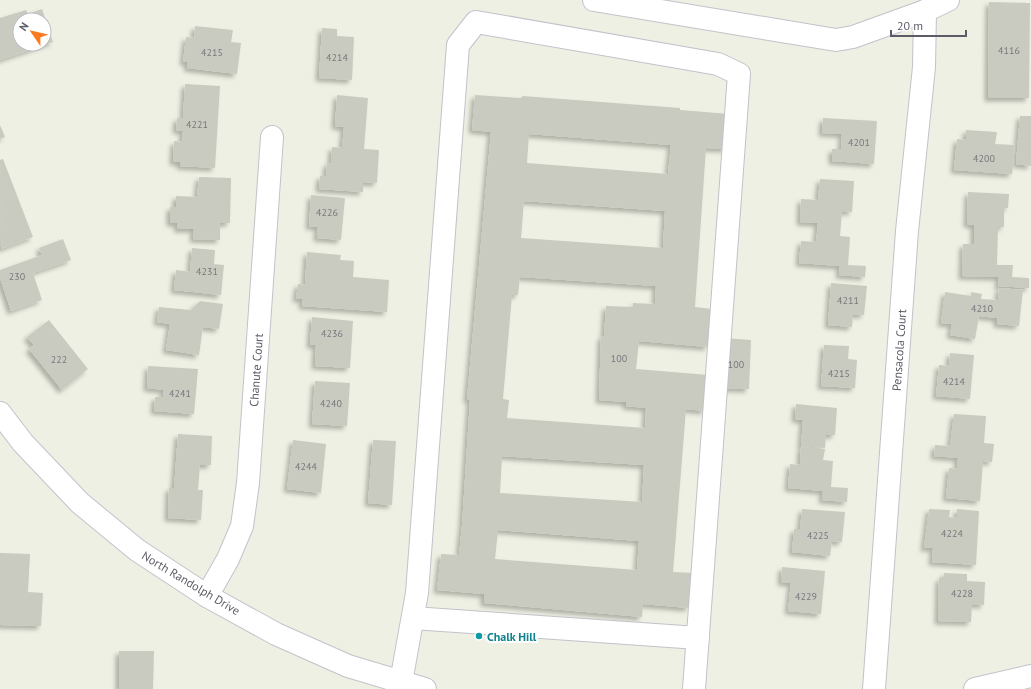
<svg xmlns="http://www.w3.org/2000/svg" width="1031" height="689" viewBox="0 0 1031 689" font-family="'PT Sans',sans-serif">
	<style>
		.building { fill: #cacbc0; fill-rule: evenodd; filter: url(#shadow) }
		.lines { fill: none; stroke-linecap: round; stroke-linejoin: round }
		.minor-casing { stroke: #c2c2cb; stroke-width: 24 }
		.minor { stroke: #fff; stroke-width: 22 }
		.culture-dot { fill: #0f9aa8; stroke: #fff; stroke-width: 1.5 }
		.labels { text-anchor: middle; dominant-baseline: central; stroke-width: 4; stroke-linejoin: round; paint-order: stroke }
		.number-label { font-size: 10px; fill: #77787c }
		.street-label { font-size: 12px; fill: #5b5c66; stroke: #fff }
		.culture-label { font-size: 12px; font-weight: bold; fill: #0d838f; stroke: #fff; text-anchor: start }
	</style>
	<defs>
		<filter id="shadow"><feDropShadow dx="-3.5" dy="3.5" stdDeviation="2" flood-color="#0004"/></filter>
	</defs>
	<rect width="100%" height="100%" fill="#eef0e3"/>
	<g class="building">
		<polygon points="989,2 1030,3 1029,98 988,98"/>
		<path d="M 42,9 L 53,42 L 0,60 L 0,18 L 26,10 L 28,14 ZM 20,20 L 44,20 L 44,44 L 20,44 Z"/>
		<polygon points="195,26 233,30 231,42 241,43 237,74 187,68 188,62 183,62 186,37 194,38"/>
		<polygon points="322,28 337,29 337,36 354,37 352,80 319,78"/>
		<polygon points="185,84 220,86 215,168 180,166 180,162 173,162 174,141 182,142 183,131 176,130 177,118 183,118"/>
		<polygon points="337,95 368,98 364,149 379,150 377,183 363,182 363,192 319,189 320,176 326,176 327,163 331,163 332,147 342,148 344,127 335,126"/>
		<path d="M 475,95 L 521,98 L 523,96 L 680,108 L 680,110 L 729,114 L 726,149 L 706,148 L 695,307 L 712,309 L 708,347 L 639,341 L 636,369 L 708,375 L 705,411 L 686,409 L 673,572 L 692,573 L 689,608 L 643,604 L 642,617 L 484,603 L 484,594 L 437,590 L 441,554 L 459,555 L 462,526 L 470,400 L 467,399 L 491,132 L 472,130 ZM 529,134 L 671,145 L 668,174 L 527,163 ZM 524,201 L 665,211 L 663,248 L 521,238 ZM 520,277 L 656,286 L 655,304 L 633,303 L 633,307 L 606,306 L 604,337 L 601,336 L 599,400 L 626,402 L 626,406 L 646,408 L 645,428 L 507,418 L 509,400 L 503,399 L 512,295 L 518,295 ZM 502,456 L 644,465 L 642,502 L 500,493 ZM 498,530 L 639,541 L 637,570 L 495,559 Z"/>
		<polygon points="1020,116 1031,116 1031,166 1016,164"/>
		<polygon points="823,118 877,121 874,164 832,161 832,149 841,149 842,134 822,133"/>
		<polygon points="0,125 5,137 0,139"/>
		<polygon points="966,130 997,132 995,144 1015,145 1012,174 954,170 957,139 966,140"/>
		<polygon points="3,159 33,237 1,249 0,160"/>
		<polygon points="199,177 231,178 230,223 220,223 220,240 193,239 194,229 177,229 178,223 170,223 170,207 176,207 176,196 197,197"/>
		<polygon points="820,179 854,181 852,212 842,211 840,236 850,237 848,265 866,266 865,277 839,275 840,266 799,263 801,241 816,242 818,223 800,222 801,199 818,200"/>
		<polygon points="968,192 1009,194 1008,208 1004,208 1004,227 998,227 997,265 1013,265 1012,277 1029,278 1029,288 998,286 999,277 962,276 963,244 974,244 974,225 967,224"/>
		<polygon points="311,195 345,198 341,240 317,238 318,227 309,226"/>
		<polygon points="63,239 71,260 33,273 42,300 11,311 0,278 0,270 42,255 39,248"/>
		<polygon points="192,248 215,250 214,264 224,265 221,295 174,290 176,270 190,272"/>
		<polygon points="307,252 341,255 340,260 354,261 353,277 389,280 387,312 302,306 303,299 296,299 298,284 305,285"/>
		<polygon points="831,283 867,286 864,315 853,314 852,327 828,325"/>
		<polygon points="999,288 1023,290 1019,326 997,324 997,318 979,316 975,339 950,335 952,324 941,323 945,292 971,296 971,292 982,294 981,299 998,300"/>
		<polygon points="200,301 223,304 219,329 203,327 199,355 166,350 170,324 157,322 159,307 191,310"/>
		<polygon points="312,317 353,321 350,368 315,366 316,345 310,345"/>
		<polygon points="49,320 88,369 62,390 29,349 34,345 27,337"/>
		<polygon points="723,338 751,340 749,389 720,388"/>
		<polygon points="824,345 849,346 848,359 857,360 855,388 821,386"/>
		<polygon points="950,353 974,355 970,399 936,396 939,365 949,366"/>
		<polygon points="148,366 198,369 194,414 154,411 155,397 163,397 164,390 147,388"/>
		<polygon points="315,381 350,383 347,426 312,424"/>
		<polygon points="796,404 837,408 835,435 826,435 825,448 801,446 803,420 795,419"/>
		<polygon points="954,414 986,416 984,443 994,444 992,462 983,461 980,501 946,498 949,468 957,469 958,458 934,456 935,445 950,446"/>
		<polygon points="178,434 212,436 211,465 200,465 198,490 203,490 201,520 168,518 169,488 174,488"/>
		<polygon points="293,440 326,444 321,493 287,489"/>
		<polygon points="373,440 396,441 392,505 368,503"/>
		<polygon points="801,447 825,449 823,460 833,461 831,487 848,488 847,502 822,500 823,491 788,488 790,464 800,465"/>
		<polygon points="802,509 845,512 842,542 832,541 830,556 792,552 794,529 800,529"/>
		<polygon points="929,509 950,510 949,517 957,518 957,509 979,511 976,565 932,562 933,548 924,548"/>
		<polygon points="0,553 30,554 28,592 43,593 41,626 0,625"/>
		<polygon points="782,567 825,571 821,614 788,611 791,583 781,582"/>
		<polygon points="944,573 967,574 967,581 985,582 984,605 972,604 971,622 938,621 939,578 944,578"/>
		<polygon points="119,651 154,651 153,689 119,689"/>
	</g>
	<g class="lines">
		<defs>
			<g id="minor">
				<polyline points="594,0 836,40 853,37 925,11 948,0"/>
				<polyline points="0,413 23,443 80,503 137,550 207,596 276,634 348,666 425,689"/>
				<polyline points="207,596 228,559 242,526 248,483 272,137"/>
				<polyline points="413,618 698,638"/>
				<polyline points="401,682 417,593 458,45 476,22 718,64 739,74 694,689"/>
				<polyline points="874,689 907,231 924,67 925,11"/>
				<polyline points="975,689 1031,676"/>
			</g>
		</defs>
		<use href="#minor" class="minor-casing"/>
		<use href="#minor" class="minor"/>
	</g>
	<circle class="culture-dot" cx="479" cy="636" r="4"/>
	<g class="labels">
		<g class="number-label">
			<text x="1009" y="50">4116</text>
			<text x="212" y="52">4215</text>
			<text x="337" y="57">4214</text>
			<text x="197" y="124">4221</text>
			<text x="859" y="142">4201</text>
			<text x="984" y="158">4200</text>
			<text x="327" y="212">4226</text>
			<text x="207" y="271">4231</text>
			<text x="17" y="276">230</text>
			<text x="848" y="300">4211</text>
			<text x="982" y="308">4210</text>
			<text x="332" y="333">4236</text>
			<text x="619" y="358">100</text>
			<text x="59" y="359">222</text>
			<text x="736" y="364">100</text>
			<text x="839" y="373">4215</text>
			<text x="954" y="381">4214</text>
			<text x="180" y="393">4241</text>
			<text x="331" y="403">4240</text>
			<text x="306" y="466">4244</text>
			<text x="952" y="533">4224</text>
			<text x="818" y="535">4225</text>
			<text x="962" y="593">4228</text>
			<text x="806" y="596">4229</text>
		</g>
		<g class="street-label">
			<text transform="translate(899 350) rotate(-86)">Pensacola Court</text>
			<text transform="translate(256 370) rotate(-86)">Chanute Court</text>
			<text transform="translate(191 583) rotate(31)">North Randolph Drive</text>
		</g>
		<g class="culture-label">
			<text x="487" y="636">Chalk Hill</text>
		</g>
	</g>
	<g transform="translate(32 32) rotate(304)"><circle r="19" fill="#ffffff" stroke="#bdbec2"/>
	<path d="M0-3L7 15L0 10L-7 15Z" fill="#fb7a1e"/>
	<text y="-6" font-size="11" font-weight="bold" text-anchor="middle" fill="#5b5c66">N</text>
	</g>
	<path d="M891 30v6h75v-6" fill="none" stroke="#5b5c66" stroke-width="2"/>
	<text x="897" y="30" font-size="12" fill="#5b5c66" stroke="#ffffff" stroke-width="3" paint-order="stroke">20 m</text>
</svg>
